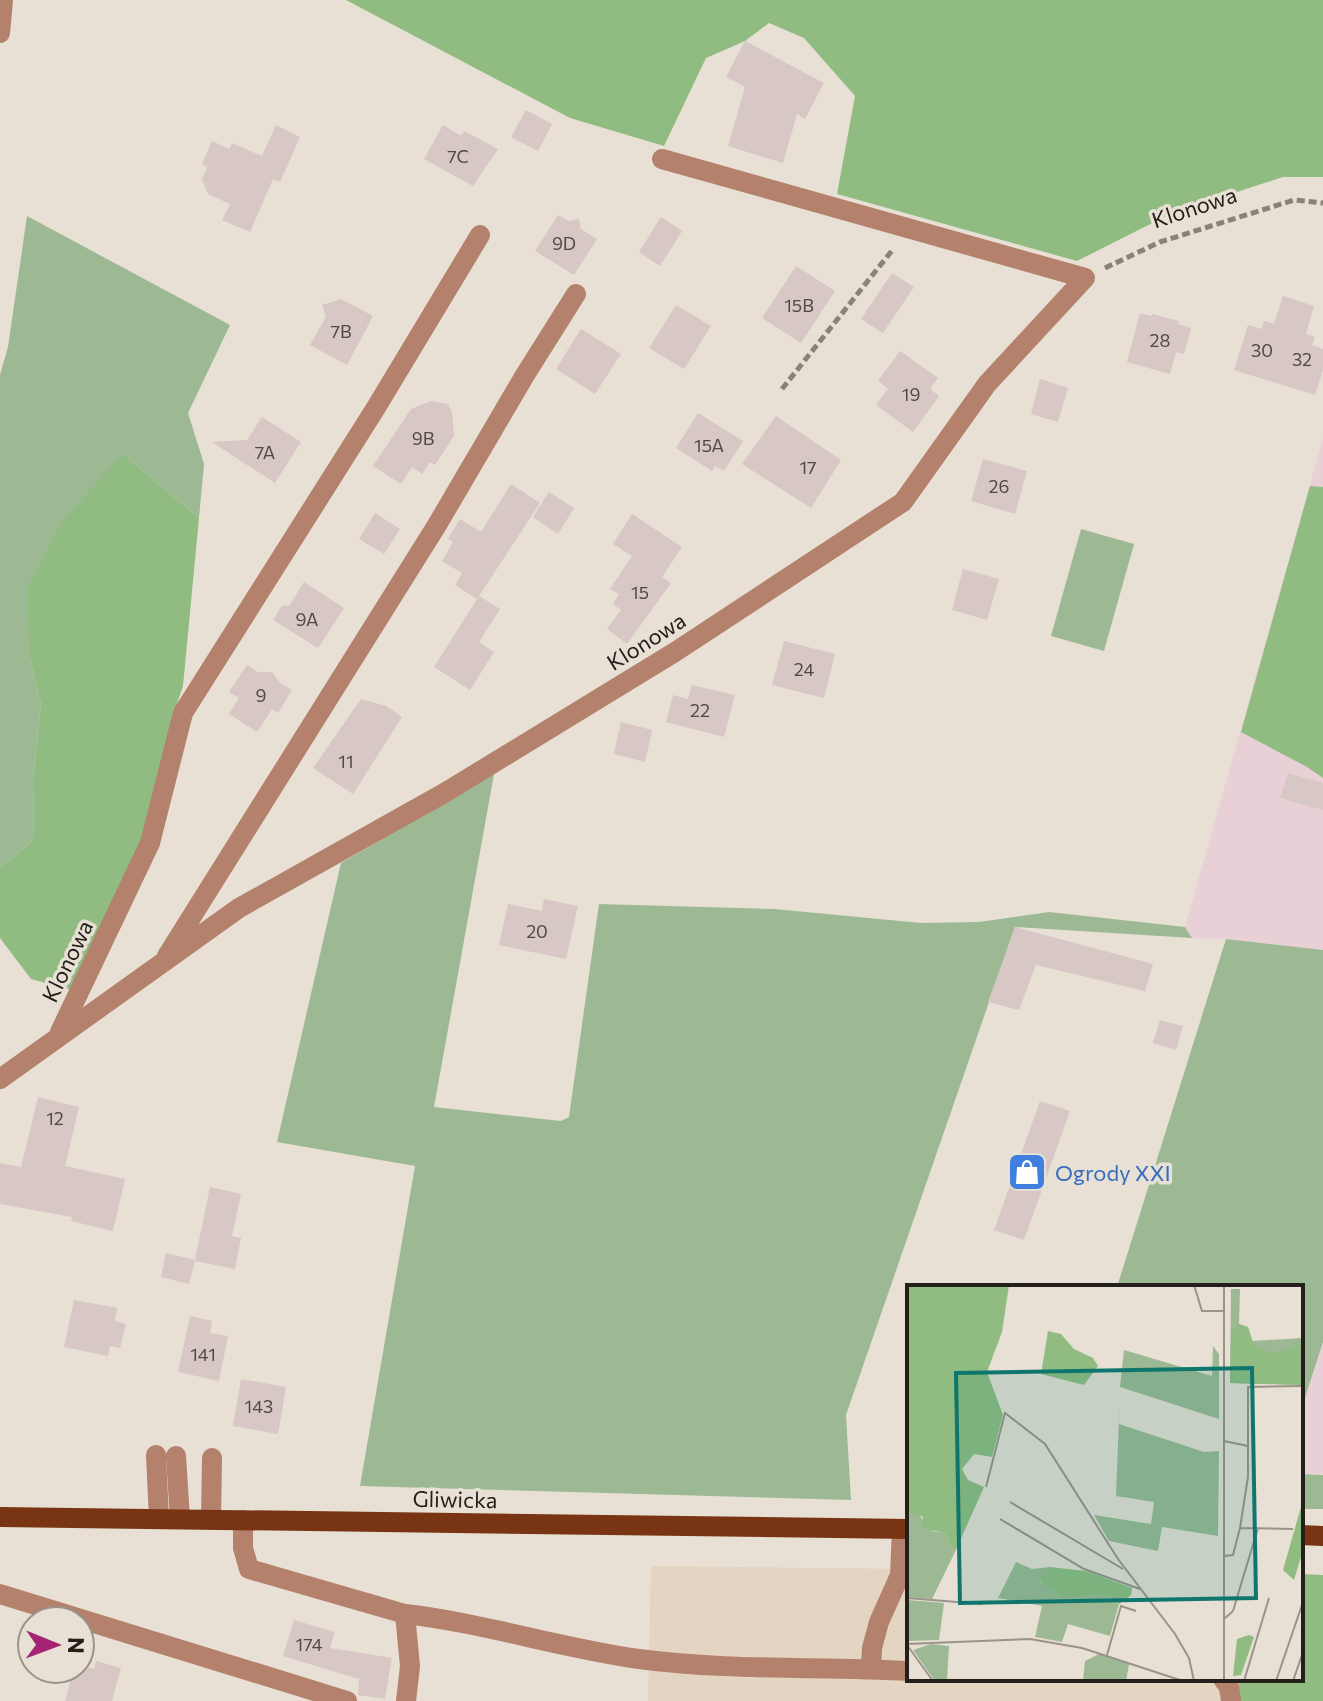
<svg xmlns="http://www.w3.org/2000/svg" width="1323" height="1701" viewBox="0 0 1323 1701" font-family="Commissioner,sans-serif">
	<style>
		.commercial { fill: #e3d5c2 }
		.industrial { fill: #e9d0d7 }
		.green { fill: #9cb993 }
		.forest { fill: #90bc81 }
		.building { fill: #d7c7c5 }
		.lines { fill: none; stroke-linecap: round; stroke-linejoin: round }
		.path { stroke: #88827a; stroke-width: 5; stroke-dasharray: 8 4; stroke-linecap: butt }
		.minor { stroke: #b3816c; stroke-width: 20 }
		.major { stroke: #793513; stroke-width: 20 }
		.labels { text-anchor: middle; dominant-baseline: central; stroke-width: 7; stroke-linejoin: round; paint-order: stroke }
		.number-label { font-size: 18px; fill: #504a46 }
		.street-label { font-size: 22px; fill: #23201c; stroke: #e8e0d4 }
		.shop-label { font-size: 22px; fill: #366cbe; stroke: #e8e0d4; text-anchor: start }
		.inset-road { fill: none; stroke: #99938a; stroke-width: 2 }
		.view { fill: #0f766e; fill-opacity: 0.15; stroke: #0f766e; stroke-width: 4 }
		.inset-edge { fill: none; stroke: #23201c; stroke-width: 4 }
	</style>
	<rect width="100%" height="100%" fill="#e8e0d4"/>
	<polygon class="commercial" points="651,1566 909,1569 909,1679 1239,1679 1238,1701 648,1701"/>
	<g class="industrial">
		<polygon points="1323,438 1323,950 1226,939 1192,938 1185,927"/>
		<polygon points="1323,1342 1323,1474 1301,1474 1301,1410"/>
	</g>
	<g class="green">
		<polygon points="27,216 230,325 188,413 204,464 199,518 123,454 30,660 41,704 33,780 34,840 0,868 0,375 8,347"/>
		<polygon points="1081,529 1134,544 1104,651 1051,636"/>
		<polygon points="494,774 434,1107 561,1121 569,1117 599,904 774,909 921,923 979,922 1049,912 1185,927 1192,938 1015,927 846,1415 851,1500 360,1486 415,1166 277,1142 341,863"/>
		<polygon points="1226,939 1323,950 1323,1342 1301,1410 1301,1287 1117,1287"/>
		<polygon points="1301,1474 1323,1475 1323,1509 1301,1509"/>
	</g>
	<g class="forest">
		<polygon points="346,0 1323,0 1323,177 1283,177 1237,192 1190,204 1077,261 837,194 855,96 804,38 769,23 745,41 706,58 664,146 570,118"/>
		<polygon points="123,454 199,518 183,686 171,722 139,853 72,990 31,979 0,938 0,868 34,840 33,780 41,704 30,660 27,588 64,519"/>
		<polygon points="1310,486 1323,487 1323,778 1307,767 1241,732"/>
		<polygon points="1301,1574 1323,1575 1323,1701 1238,1701 1239,1679 1301,1679"/>
	</g>
	<g class="building">
		<polygon points="745,41 824,83 805,119 797,114 783,163 728,146 745,87 726,77"/>
		<polygon points="526,110 552,124 538,151 511,137"/>
		<polygon points="276,125 300,137 280,182 273,179 250,232 222,220 230,204 208,194 202,179 207,167 202,164 212,141 229,149 232,143 262,156"/>
		<polygon points="443,125 461,136 464,131 498,149 473,186 424,159"/>
		<polygon points="558,215 569,221 579,219 581,229 597,239 574,275 535,251"/>
		<polygon points="661,217 682,231 660,266 639,252"/>
		<polygon points="796,266 835,291 801,343 762,318"/>
		<polygon points="892,273 914,287 883,333 861,319"/>
		<polygon points="1283,296 1314,306 1306,334 1315,337 1312,345 1323,349 1323,370 1315,395 1234,370 1248,325 1261,329 1264,321 1274,324"/>
		<polygon points="341,299 373,316 347,365 310,345 326,317 322,305"/>
		<polygon points="676,305 711,326 684,369 649,348"/>
		<polygon points="1140,313 1151,316 1152,314 1179,321 1178,324 1191,328 1184,354 1176,352 1170,374 1127,362"/>
		<polygon points="581,329 621,354 595,394 556,369"/>
		<polygon points="900,351 938,378 930,389 939,396 913,432 876,405 888,389 878,381"/>
		<polygon points="1040,379 1068,388 1058,422 1031,414"/>
		<polygon points="431,401 448,404 452,413 454,436 435,465 430,462 422,474 412,467 401,484 373,466 411,409"/>
		<polygon points="698,413 743,441 724,471 715,466 712,471 676,448"/>
		<polygon points="776,416 841,460 811,508 742,464"/>
		<polygon points="262,417 301,442 275,483 212,442 247,440"/>
		<polygon points="983,459 1027,471 1015,514 971,501"/>
		<polygon points="511,484 540,503 479,596 500,609 479,642 494,652 470,690 434,667 477,599 455,585 462,573 442,561 453,542 448,539 460,519 481,532"/>
		<polygon points="549,492 574,508 558,534 533,517"/>
		<polygon points="375,513 400,529 384,554 359,539"/>
		<polygon points="632,514 682,547 662,577 671,583 627,644 607,629 621,610 613,604 619,594 610,589 632,556 613,544"/>
		<polygon points="963,569 999,579 987,620 952,610"/>
		<polygon points="304,582 344,608 318,648 273,620 282,606 290,605"/>
		<polygon points="784,641 835,654 824,698 772,685"/>
		<polygon points="247,665 258,672 272,672 280,683 292,690 278,713 272,709 257,732 229,714 239,698 229,692"/>
		<polygon points="692,685 735,695 724,737 666,722 673,695 688,699"/>
		<polygon points="361,699 386,706 402,717 353,794 313,768"/>
		<polygon points="621,722 652,730 645,762 614,754"/>
		<polygon points="1288,773 1323,783 1323,810 1280,798"/>
		<polygon points="544,899 578,906 566,959 499,945 508,904 542,911"/>
		<polygon points="1015,927 1153,964 1145,991 1036,965 1019,1010 988,1002"/>
		<polygon points="1160,1020 1183,1026 1176,1050 1153,1043"/>
		<polygon points="38,1097 79,1107 65,1166 125,1179 113,1231 71,1221 72,1217 0,1204 0,1163 21,1167"/>
		<polygon points="1040,1101 1070,1111 1024,1240 994,1230"/>
		<polygon points="210,1187 241,1194 232,1236 241,1238 235,1269 195,1261 189,1284 161,1277 166,1253 195,1260"/>
		<polygon points="74,1300 117,1308 115,1321 126,1324 120,1348 110,1346 108,1356 64,1347"/>
		<polygon points="190,1316 212,1321 210,1333 228,1336 219,1381 178,1372"/>
		<polygon points="241,1379 286,1387 278,1434 233,1426"/>
		<polygon points="294,1620 335,1632 330,1648 392,1658 385,1699 358,1695 359,1679 283,1656"/>
		<polygon points="96,1661 121,1668 112,1701 65,1701 74,1669 80,1669 80,1665 94,1669"/>
	</g>
	<g class="lines">
		<g class="path">
			<polyline points="1105,268 1160,242 1294,200 1323,203"/>
			<polyline points="782,389 894,248"/>
		</g>
		<g class="minor">
			<polyline points="0,33 3,0"/>
			<polyline points="167,956 437,525 525,375 576,294"/>
			<polyline points="60,1032 150,843 183,713 377,406 480,235"/>
			<polyline points="0,1079 239,908 446,792 675,652 903,502 987,384 1085,278 662,159"/>
			<polyline points="156,1455 159,1519"/>
			<polyline points="176,1456 180,1519"/>
			<polyline points="211,1520 212,1458"/>
			<polyline points="243,1520 243,1548 249,1569 405,1614 410,1666 406,1701"/>
			<polyline points="0,1594 347,1701"/>
			<path d="M 405,1614 C 484,1623 560,1648 639,1659 C 728,1671 820,1666 909,1671"/>
			<polyline points="871,1669 872,1648 879,1622 900,1575 902,1529"/>
			<polyline points="1223,1679 1229,1687 1231,1701"/>
		</g>
		<g class="major">
			<polyline points="0,1517 909,1529"/>
			<polyline points="1301,1535 1323,1536"/>
		</g>
	</g>
	<defs>
		<symbol id="shop-square" viewBox="-11 -11 22 22"><rect x="-9" y="-9" width="18" height="18" rx="4" fill="#3f7fe0" stroke="#e8e0d4"/><path d="M-5-2.5h2.3a2.7 3.5 0 0 1 5.4 0H5L5.5 6h-11ZM-1.5-2.5h3a1.5 2.3 0 0 0-3 0Z" fill="#fff"/></symbol>
	</defs>
	<g fill-rule="evenodd">
		<use href="#shop-square" x="1005" y="1150" width="44" height="44"/>
	</g>
	<g class="labels">
		<g class="number-label">
			<text x="458" y="156">7C</text>
			<text x="564" y="243">9D</text>
			<text x="799" y="305">15B</text>
			<text x="341" y="331">7B</text>
			<text x="1160" y="340">28</text>
			<text x="1262" y="350">30</text>
			<text x="1302" y="359">32</text>
			<text x="911" y="394">19</text>
			<text x="423" y="438">9B</text>
			<text x="709" y="445">15A</text>
			<text x="265" y="452">7A</text>
			<text x="808" y="467">17</text>
			<text x="999" y="486">26</text>
			<text x="640" y="592">15</text>
			<text x="307" y="619">9A</text>
			<text x="804" y="669">24</text>
			<text x="261" y="695">9</text>
			<text x="700" y="710">22</text>
			<text x="346" y="761">11</text>
			<text x="537" y="931">20</text>
			<text x="55" y="1118">12</text>
			<text x="203" y="1354">141</text>
			<text x="259" y="1406">143</text>
			<text x="309" y="1644">174</text>
		</g>
		<g class="street-label">
			<text transform="translate(1194 207) rotate(-18)">Klonowa</text>
			<text transform="translate(646 641) rotate(-32)">Klonowa</text>
			<text transform="translate(67 961) rotate(-64)">Klonowa</text>
			<text transform="translate(455 1499) rotate(1)">Gliwicka</text>
		</g>
		<g class="shop-label">
			<text x="1055" y="1172">Ogrody XXI</text>
		</g>
	</g>
	<g transform="translate(907 1285)">
		<rect width="396" height="396" fill="#e8e0d4"/>
		<path d="M 324,4 L 333,4 L 332,39 L 341,42 L 345,56 L 396,53 L 396,100 L 323,98 ZM 306,61 L 312,69 L 312,134 L 213,102 L 217,65 L 305,91 ZM 213,108 L 212,139 L 297,167 L 312,166 L 311,251 L 255,242 L 251,266 L 202,256 L 187,230 L 244,239 L 247,217 L 209,211 ZM 0,226 L 9,226 L 25,246 L 37,248 L 48,267 L 25,314 L 0,312 ZM 109,277 L 125,284 L 143,282 L 132,296 L 168,311 L 199,310 L 212,319 L 203,351 L 161,339 L 155,357 L 128,352 L 135,321 L 91,313 ZM 0,315 L 37,318 L 32,355 L 1,356 ZM 24,359 L 42,361 L 40,396 L 28,396 L 6,365 ZM 192,369 L 222,379 L 219,396 L 176,396 L 178,376 Z" fill="#9cb993"/>
		<path d="M 0,0 L 102,0 L 95,47 L 80,87 L 96,130 L 85,172 L 67,169 L 55,184 L 61,195 L 77,202 L 48,267 L 37,248 L 15,243 L 16,232 L 0,226 ZM 332,39 L 341,42 L 347,60 L 367,69 L 396,59 L 396,100 L 323,98 L 324,49 ZM 141,46 L 154,49 L 167,64 L 186,73 L 191,81 L 177,100 L 134,89 ZM 396,215 L 396,266 L 387,295 L 376,285 ZM 143,282 L 179,286 L 225,303 L 224,310 L 212,319 L 199,310 L 156,312 L 132,295 ZM 342,350 L 347,352 L 334,390 L 326,391 L 330,354 Z" fill="#90bc81"/>
		<path class="inset-road" d="M 287,0 L 295,26 L 317,26M 317,0 L 317,396M 317,156 L 341,161M 79,202 L 98,128 L 138,159 L 211,274 L 268,349 L 282,373 L 287,396M 103,217 L 216,284M 93,234 L 177,284 L 233,304M 333,243 L 341,192 L 341,102 L 396,101M 317,271 L 326,270 L 333,243 L 386,244M 0,313 L 75,319M 317,334 L 326,326 L 351,243M 0,359 L 123,354 L 175,363 L 276,396M 0,360 L 26,396M 200,370 L 214,321 L 229,326M 337,396 L 362,313M 369,396 L 396,317M 386,396 L 396,367"/>
		<path class="view" d="M 345,83 L 349,313 L 53,318 L 49,88 Z"/>
		<rect width="396" height="396" class="inset-edge"/>
	</g>
	<g transform="translate(56 1645) rotate(91)"><circle r="38" fill="#e8e0d4" stroke="#99938a" stroke-width="2"/>
	<path d="M0-6L14 30L0 20L-14 30Z" fill="#a42373"/>
	<text y="-12" font-size="22" font-weight="bold" text-anchor="middle" fill="#23201c">N</text>
	</g>
</svg>
